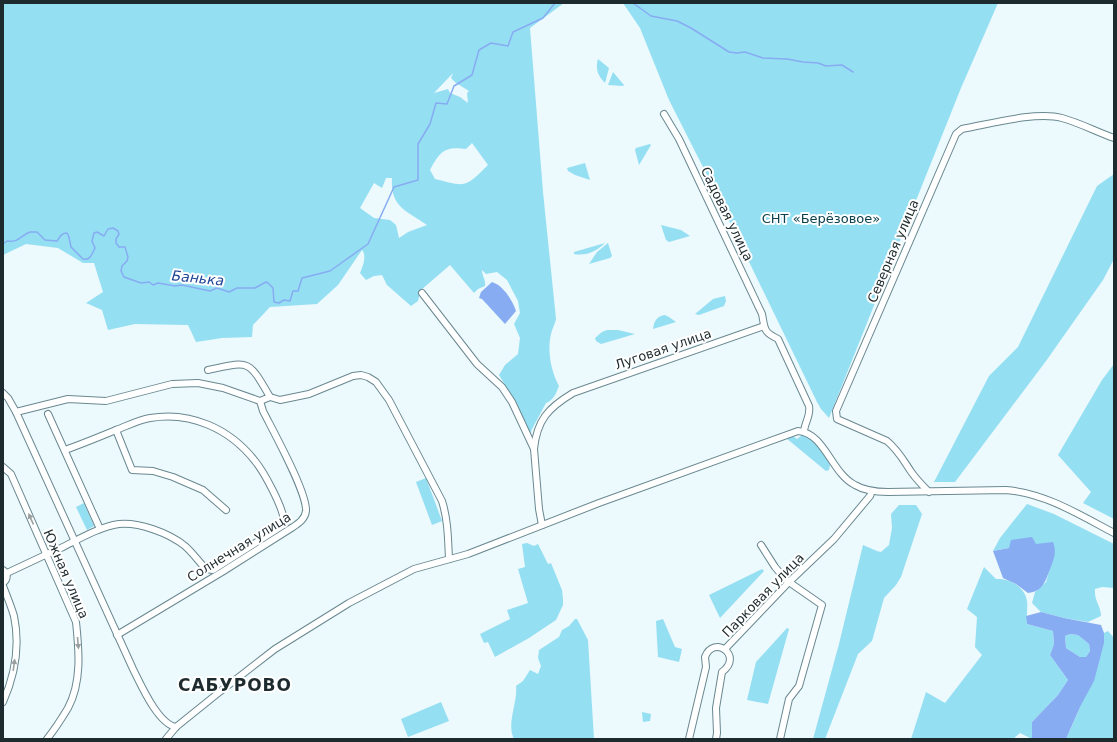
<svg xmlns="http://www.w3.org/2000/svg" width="1117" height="742" viewBox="0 0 1117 742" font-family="'DejaVu Sans',sans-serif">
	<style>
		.green { fill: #95dff3; fill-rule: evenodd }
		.water { fill: #87acf2; fill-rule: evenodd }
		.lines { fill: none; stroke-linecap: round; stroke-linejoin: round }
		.stream { stroke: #87acf2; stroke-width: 1.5 }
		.minor-casing { stroke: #698890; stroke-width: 8 }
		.minor { stroke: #fff; stroke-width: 6 }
		.oneway { fill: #9aa0a1 }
		.labels { text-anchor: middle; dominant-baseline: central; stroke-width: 4; stroke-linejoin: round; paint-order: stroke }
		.street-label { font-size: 13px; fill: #1e2b2e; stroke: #fff }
		.park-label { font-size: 13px; fill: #0c414d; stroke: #fff }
		.water-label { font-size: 14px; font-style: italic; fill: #1f4596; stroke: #fff }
		.district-label { font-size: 17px; font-weight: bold; letter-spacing: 1px; fill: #1e2b2e; stroke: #fff }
	</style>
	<rect width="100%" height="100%" fill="#ecf9fd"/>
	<g class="green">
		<path d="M 3,3 L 564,3 L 530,28 L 543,192 L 556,319 C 555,324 552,329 551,334 C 547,351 551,371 559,386 C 556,393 554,400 546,403 L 532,429 L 530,435 L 517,404 L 499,375 L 505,365 L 518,354 L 520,338 L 514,324 L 520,313 L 518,301 L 507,280 L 497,272 L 486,274 L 482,270 C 482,276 486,280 485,286 L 478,289 L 474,293 L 450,265 L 421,290 L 418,301 L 411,306 L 387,285 L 382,275 L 374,276 L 366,280 L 360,273 C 363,266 367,256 362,250 L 338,285 L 317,304 L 270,307 L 253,325 L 252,337 L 222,338 L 196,342 L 188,325 L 135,324 L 108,330 L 102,310 L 86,303 L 103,292 L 94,263 L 83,263 L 58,248 L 26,244 L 3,255 ZM 453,73 L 451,78 L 456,83 L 469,91 L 467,93 L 468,103 L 460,97 L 450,93 L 448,89 L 434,93 ZM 472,143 L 488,165 C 465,188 466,187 435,179 L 430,170 C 440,151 445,146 466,149 ZM 386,178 L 392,178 C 390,208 408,211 427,225 L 408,232 L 399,238 L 396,225 L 390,220 L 374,218 L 360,208 L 374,183 L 382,188 Z"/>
		<polygon points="623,3 998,3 961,88 829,418 821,409 817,402 705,171 669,100 640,28"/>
		<path d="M 598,59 L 609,68 L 605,83 C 598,76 595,69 598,59 Z"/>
		<polygon points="613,72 624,85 623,86 608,85"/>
		<polygon points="650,144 651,145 639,165 635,150 636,148"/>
		<polygon points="585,163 590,180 575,175 568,171 567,168"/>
		<polygon points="1114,174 1114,259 1103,280 1046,361 955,482 934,482 989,376 1018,347 1097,186"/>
		<polygon points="661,225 681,230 690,236 669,242 666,240"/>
		<path d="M 605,243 C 595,252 587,256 574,254 L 574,252 Z"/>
		<polygon points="608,243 612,256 610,258 589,264 597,252"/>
		<polygon points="725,296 726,301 724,306 699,315 695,314 713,299"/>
		<path d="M 665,315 L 669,317 L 676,322 L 653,329 C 654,321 657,316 665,315 Z"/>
		<polygon points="607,330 618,330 635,334 601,344 596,341 595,338 602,332"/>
		<polygon points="1114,364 1114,519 1083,503 1091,492 1058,455 1102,380"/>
		<path d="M 802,435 C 815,437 825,454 830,465 L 829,470 L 826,471 L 786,438 L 793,436 L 797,439 Z"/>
		<polygon points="426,478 442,521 432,525 416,482"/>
		<polygon points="84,503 94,526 87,530 76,507"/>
		<path d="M 1027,504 L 1054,514 L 1114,544 L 1114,588 L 1102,587 L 1095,589 C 1094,602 1101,605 1101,616 L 1088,622 L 1064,618 L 1041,612 L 1032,603 L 1035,592 L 1046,582 L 1049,571 L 1009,548 L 993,551 L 1000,538 Z"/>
		<polygon points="899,505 916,505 922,514 901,577 896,585 884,598 872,641 858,654 825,739 813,739 839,644 863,545 877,551 881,552 889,545 892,528 891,514"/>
		<polygon points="527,543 534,546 538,544 548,564 551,563 562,590 563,599 563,605 556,620 529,638 495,657 488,642 484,643 480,634 510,619 507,610 528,603 518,569 525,567 522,544"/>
		<path d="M 984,567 L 996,579 C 1010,578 1025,587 1027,601 C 1028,609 1026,616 1027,624 L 1053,631 L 1054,644 L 1050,655 L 1068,680 L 1058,695 L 1032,722 L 1032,739 L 1020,733 L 1013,739 L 911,739 L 926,692 L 945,703 L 982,655 L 975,647 L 977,617 L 967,609 Z"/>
		<polygon points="762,569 764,571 720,618 709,595"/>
		<path d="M 575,619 L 577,619 L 588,640 L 594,739 L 514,739 C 506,724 518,702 516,686 L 523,681 L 530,670 L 538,674 L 541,666 L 538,658 L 539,650 L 559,637 L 562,630 L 569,626 Z"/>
		<polygon points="663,619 675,647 682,649 679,662 658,657 656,621"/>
		<polygon points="787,628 789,629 768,704 747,700 756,662"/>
		<path d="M 1108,631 L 1114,638 L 1114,739 L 1066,739 C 1074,722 1081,705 1088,687 C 1095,670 1103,652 1104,633 Z"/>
		<polygon points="1070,634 1078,635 1089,644 1090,651 1086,657 1080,657 1066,648 1065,636"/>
		<polygon points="441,702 449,721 408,737 401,719"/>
		<polygon points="642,712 651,714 650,721 643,722"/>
	</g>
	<g class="water">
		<path d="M 492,282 C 504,286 512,300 516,311 L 505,324 L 482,299 L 479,298 L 481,292 Z"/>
		<path d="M 1032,537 L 1036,544 L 1053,542 C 1057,552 1054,559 1050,569 C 1045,582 1043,591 1028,593 L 1016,584 L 1003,578 L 993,551 L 1009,548 L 1011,540 Z"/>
		<path d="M 1041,612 L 1064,618 L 1101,625 L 1104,633 L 1104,643 L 1094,681 L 1081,705 L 1066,739 L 1032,739 L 1032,722 L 1058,695 L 1068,680 L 1050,655 L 1054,644 L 1053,631 L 1027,624 L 1026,616 ZM 1070,634 L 1078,635 L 1089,644 L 1090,651 L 1086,657 L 1080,657 L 1066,648 L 1065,636 Z"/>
	</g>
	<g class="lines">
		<g class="stream">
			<polyline points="633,3 651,16 677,21 691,28 729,52 737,53 745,52 763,58 787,59 803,62 818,63 826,66 842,65 853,72"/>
			<path d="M 3,244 L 7,241 C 19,243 21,235 30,232 C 32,232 35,232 37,232 L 45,240 L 57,241 C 60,237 61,233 67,233 L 69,237 L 71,247 L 83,259 C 90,261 92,254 95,248 L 92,241 L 94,233 L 97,232 L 104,236 L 108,229 L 113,228 L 118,231 L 119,234 L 116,239 L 116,243 L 119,247 L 125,247 L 128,257 L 127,261 L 122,266 L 121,271 L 124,277 L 141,283 L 149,282 L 153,285 L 158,283 L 175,286 L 182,285 L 210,291 L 217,288 L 229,292 L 237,288 L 255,288 L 266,282 L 268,283 L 273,288 L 274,302 L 279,303 L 284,300 L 290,301 L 293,291 L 298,291 L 302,278 L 330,271 L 368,244 L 394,187 L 418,180 L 418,144 L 430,124 L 436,103 L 447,104 L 454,86 L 472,75 L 479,50 L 491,43 L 508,46 L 513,32 L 543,18 L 555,3"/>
		</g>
		<defs>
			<g id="minor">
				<path d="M 664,114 L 679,139 L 762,314 C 765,329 763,332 778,339 L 809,406 C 811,415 805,422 804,431"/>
				<polyline points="422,293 477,364 502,387 512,402 534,449 539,509 542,525"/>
				<path d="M 208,370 C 250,361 248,359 270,397 L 280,400 L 309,394 L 353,376 L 361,375 L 368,377 L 376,382 L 389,400 L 442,501 C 448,520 448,539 449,559"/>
				<path d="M 3,393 L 8,398 L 16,412 L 133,669 C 141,685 158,724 176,727"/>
				<polyline points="16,412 68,399 106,401 172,384 198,383 223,388 260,401 270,397"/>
				<polyline points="48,414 100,529"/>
				<polyline points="116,430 132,470 153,471 173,477 203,490 226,510"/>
				<path d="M 534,449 C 537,420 548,408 573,393 L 764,326"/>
				<path d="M 3,467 L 11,474 L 76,622 C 79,650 82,682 68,708 C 62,718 55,729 47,739"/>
				<path d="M 929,492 C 923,486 917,480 912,473 C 903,460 899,451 887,441 L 837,419 L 836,411 L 956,134 L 962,129 C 990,124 1036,111 1062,118 C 1080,123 1097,132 1114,138"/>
				<polyline points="761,545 775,567 786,580 822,605 799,686 789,699 780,739"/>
				<path d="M 61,548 C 79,539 99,527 119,524 C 139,522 169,533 185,546 C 193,553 199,562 206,569 L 213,570 L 282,526 L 284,521 C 283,507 264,472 255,461 C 230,429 191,411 150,418 C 138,420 127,426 116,430 C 99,437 82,444 65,450"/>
				<path d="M 3,570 C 8,573 8,579 3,583"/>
				<polyline points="7,573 58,549"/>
				<path d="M 3,586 C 7,596 11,606 14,616 C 20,645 15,675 3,702"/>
				<path d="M 117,635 L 222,572 L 293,527 C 299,523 305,519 306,511 C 307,492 273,431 263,411 L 260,401"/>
				<polyline points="725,649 789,582 834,539 870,496 872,491"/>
				<path d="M 166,739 L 176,727 L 217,694 L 275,649 L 349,603 L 414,569 L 468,554 L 599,503 L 798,431 C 825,433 831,473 855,485 C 865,491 877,492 888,492 L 1006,490 C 1045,493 1080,515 1114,533"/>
				<path d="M 689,739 L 706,667 L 705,657 C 714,634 744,656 722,672 L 716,708 L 717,733 L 716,739"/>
			</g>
		</defs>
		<use href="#minor" class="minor-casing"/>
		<use href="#minor" class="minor"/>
	</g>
	<defs><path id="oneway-solid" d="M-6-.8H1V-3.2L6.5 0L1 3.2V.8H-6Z"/></defs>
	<g class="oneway">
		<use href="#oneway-solid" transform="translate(31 519) rotate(-114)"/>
		<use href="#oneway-solid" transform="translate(78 643) rotate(85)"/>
		<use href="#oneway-solid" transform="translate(14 665) rotate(-82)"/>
	</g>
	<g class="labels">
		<g class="street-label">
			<text transform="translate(727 214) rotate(64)">Садовая улица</text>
			<text transform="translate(893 251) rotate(-67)">Северная улица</text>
			<text transform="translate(663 349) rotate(-19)">Луговая улица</text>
			<text transform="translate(239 547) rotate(-32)">Солнечная улица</text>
			<text transform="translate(66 574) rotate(67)">Южная улица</text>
			<text transform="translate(763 595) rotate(-46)">Парковая улица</text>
		</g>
		<g class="park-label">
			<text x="821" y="218">СНТ «Берёзовое»</text>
		</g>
		<g class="water-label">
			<text transform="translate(198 278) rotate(6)">Банька</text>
		</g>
		<g class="district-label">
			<text x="235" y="685">САБУРОВО</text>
		</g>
	</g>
	<rect width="1117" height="742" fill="none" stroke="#1e2b2e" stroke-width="8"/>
</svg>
